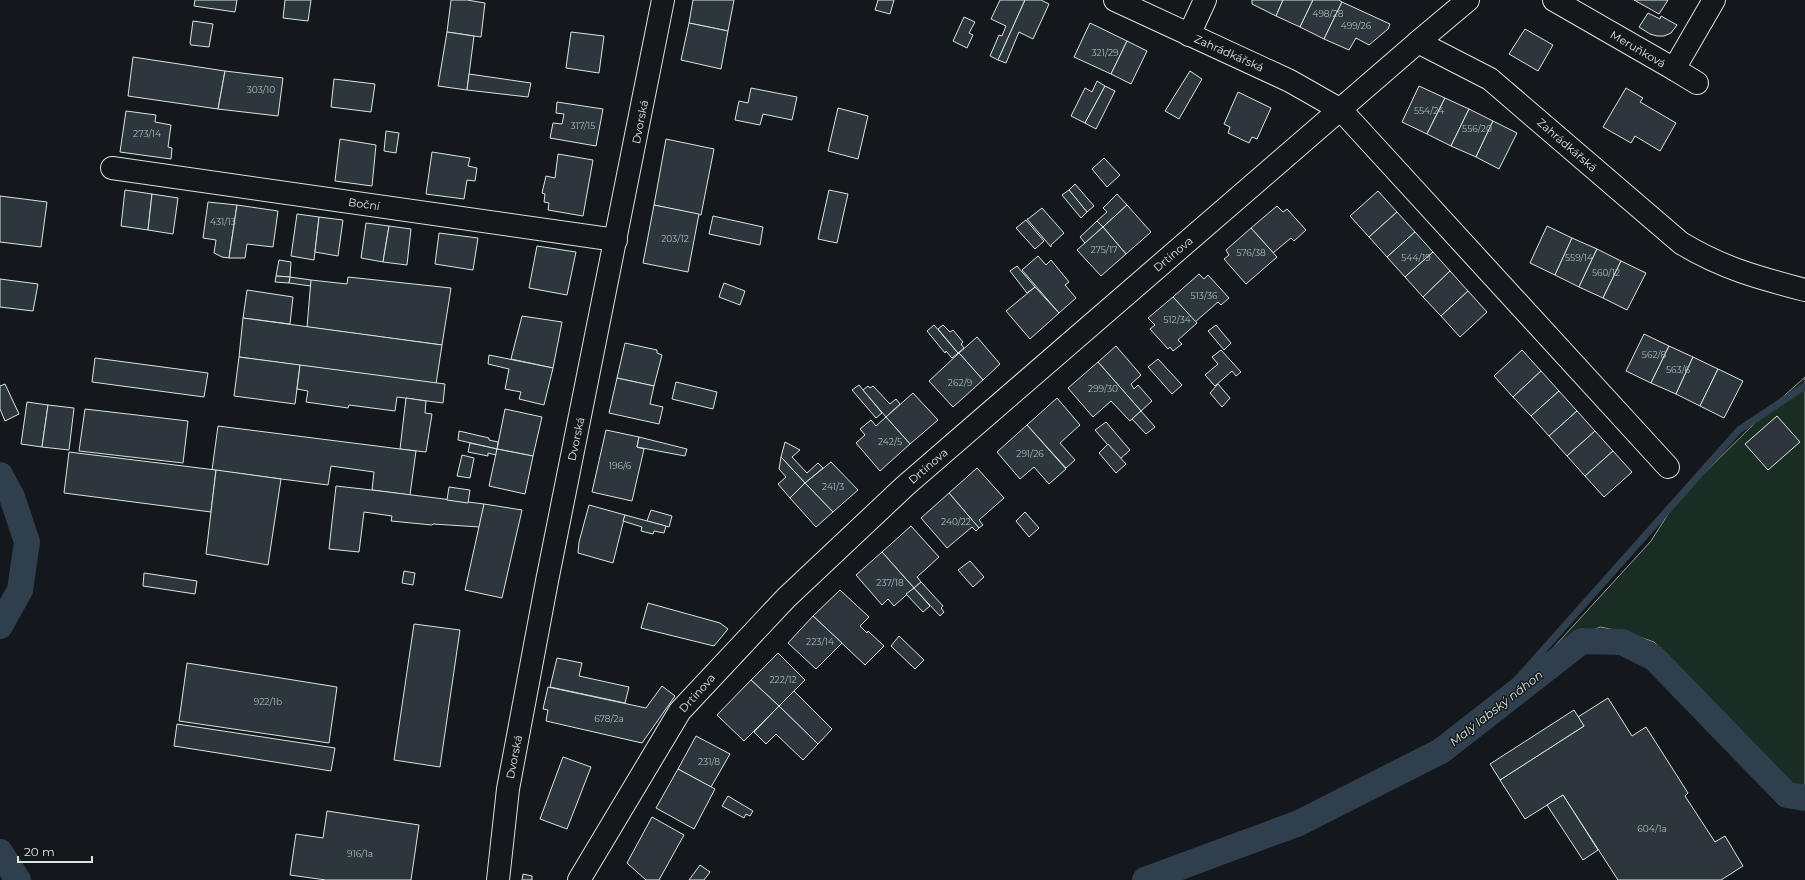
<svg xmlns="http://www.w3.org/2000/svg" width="1805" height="880" viewBox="0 0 1805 880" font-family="Montserrat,sans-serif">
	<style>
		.green { fill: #1a2d24; stroke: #939e99 }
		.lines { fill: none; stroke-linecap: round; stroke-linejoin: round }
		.stream { stroke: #2f3f4d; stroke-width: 7 }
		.canal { stroke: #2f3f4d; stroke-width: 26 }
		.building { fill: #2c363c; stroke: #d8e6dc }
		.minor-casing { stroke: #d8e6dc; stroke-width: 24 }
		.minor { stroke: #14181c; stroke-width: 22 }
		.labels { text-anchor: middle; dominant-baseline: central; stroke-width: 3; stroke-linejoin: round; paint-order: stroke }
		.number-label { font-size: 9px; fill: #adbab4 }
		.street-label { font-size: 11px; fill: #d8e6dc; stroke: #14181c }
		.water-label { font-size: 12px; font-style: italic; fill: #d8e6dc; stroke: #14181c }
	</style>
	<rect width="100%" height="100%" fill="#14181c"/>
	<polygon class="green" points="1805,377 1805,790 1782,779 1654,642 1625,632 1600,627 1553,648 1651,541 1677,500 1764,414"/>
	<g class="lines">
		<polyline class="stream" points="1480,721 1739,430 1805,386"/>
		<g class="canal">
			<polyline points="0,475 12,497 27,542 20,590 0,626"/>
			<polyline points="0,852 18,880"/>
			<polyline points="1145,880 1299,823 1441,751 1582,641 1622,642 1654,658 1787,795 1805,798"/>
		</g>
	</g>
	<g class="building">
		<polygon points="195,0 237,0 235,12 194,6"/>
		<polygon points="285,0 311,0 308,21 283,18"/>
		<polygon points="451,0 467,0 485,3 481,37 447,32"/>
		<polygon points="693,0 734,0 728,31 689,23"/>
		<polygon points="878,0 894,0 890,14 875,10"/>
		<polygon points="1000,0 1025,0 998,60 990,56 999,35 1002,36 1006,26 991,19"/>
		<polygon points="1025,0 1041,0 1049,4 1033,39 1019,32 1006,63 998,60"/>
		<polygon points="1252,0 1283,0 1276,16 1252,4"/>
		<polygon points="1283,0 1313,0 1300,27 1276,16"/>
		<polygon points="1313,0 1339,0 1342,2 1324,39 1300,27"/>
		<polygon points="1634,0 1668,0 1659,14"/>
		<polygon points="1342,2 1390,24 1388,29 1369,45 1356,38 1349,50 1324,39"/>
		<polygon points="1648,13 1660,19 1661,16 1677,25 1671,33 1664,36 1657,36 1650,34 1639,27"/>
		<polygon points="964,17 975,22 969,33 973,35 967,48 953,41"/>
		<polygon points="193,21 213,24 209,47 191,45 190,43"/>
		<polygon points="689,23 728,31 721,69 681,60"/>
		<polygon points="1090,23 1127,41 1111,74 1074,57"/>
		<polygon points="1525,29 1553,45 1538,71 1509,54"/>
		<polygon points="447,32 474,36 467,90 438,86"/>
		<polygon points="571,32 604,36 599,73 566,68"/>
		<polygon points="1127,41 1147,51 1131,84 1111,74"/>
		<polygon points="133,57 225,71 218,109 128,96"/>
		<polygon points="225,71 283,78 278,116 218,109"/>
		<polygon points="1190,71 1202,79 1179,119 1165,111"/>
		<polygon points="469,74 531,83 528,97 467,90"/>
		<polygon points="334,79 375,84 371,112 331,107"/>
		<polygon points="1097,81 1105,86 1085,123 1071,116 1085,88 1092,92"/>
		<polygon points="1105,86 1115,91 1096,129 1085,123"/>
		<polygon points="1419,86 1445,98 1427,134 1402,122"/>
		<polygon points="751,88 797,97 792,120 763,114 760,125 735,120 739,101 748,103"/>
		<polygon points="1626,88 1643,98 1640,102 1676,123 1660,151 1635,136 1631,143 1603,127"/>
		<polygon points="1238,92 1271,108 1257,139 1252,137 1249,143 1228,133 1230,127 1224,124"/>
		<polygon points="1445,98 1469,109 1451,146 1427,134"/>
		<polygon points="557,102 603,109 596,146 550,138 553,123 562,124 564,114 556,113"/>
		<polygon points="838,108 868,116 858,159 828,151"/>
		<polygon points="1469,109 1493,121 1476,157 1451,146"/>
		<polygon points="126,111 156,115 155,122 171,125 168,147 172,148 171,159 120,152"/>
		<polygon points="1493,121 1517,133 1499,169 1476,157"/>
		<polygon points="386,131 399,133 396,153 384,151"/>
		<polygon points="340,139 376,145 372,186 335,181"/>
		<polygon points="666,139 714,149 701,215 654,205"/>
		<polygon points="432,152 470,158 468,166 477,168 475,181 467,180 464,199 426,194"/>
		<polygon points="558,154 593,160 583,216 548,210 549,203 544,202 545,194 542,193 546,176 555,178"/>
		<polygon points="1104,158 1120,175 1107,187 1092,169"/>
		<polygon points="1075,184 1094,206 1087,212 1069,190"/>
		<polygon points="125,190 152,194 148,230 121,226"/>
		<polygon points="829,190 848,194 837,243 818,239"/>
		<polygon points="1069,190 1087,212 1081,218 1062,195"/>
		<polygon points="1378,191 1397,212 1369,237 1350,216"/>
		<polygon points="152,194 178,198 173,234 148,230"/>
		<polygon points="1117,194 1127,205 1103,227 1097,221 1107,212 1103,208"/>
		<polygon points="0,196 47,202 41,247 0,242"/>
		<polygon points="208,202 237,205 229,258 222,257 214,253 216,240 203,238"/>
		<polygon points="237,205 278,211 273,247 247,244 245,258 229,258"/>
		<polygon points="654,205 699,214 688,272 643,263"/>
		<polygon points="1127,205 1151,232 1126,254 1103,227"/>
		<polygon points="1277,206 1283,212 1287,209 1306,230 1294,241 1291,238 1273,253 1251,228"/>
		<polygon points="1042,208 1064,233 1051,245 1051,247 1027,219 1028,219"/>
		<polygon points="1397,212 1415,232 1387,257 1369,237"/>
		<polygon points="297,214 319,217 314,260 291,256"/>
		<polygon points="713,216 763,227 760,245 709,234"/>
		<polygon points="319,217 343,220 338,256 315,252"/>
		<polygon points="1026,220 1044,241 1035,249 1016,228"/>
		<polygon points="1097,221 1103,227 1085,243 1080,237"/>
		<polygon points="366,223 389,226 383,262 361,258"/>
		<polygon points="389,226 411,229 407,265 383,262"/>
		<polygon points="1547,226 1572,238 1555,275 1530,263"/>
		<polygon points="1103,227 1126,254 1101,276 1077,250"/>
		<polygon points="1251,228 1277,257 1246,284 1224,259 1229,255 1226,250"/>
		<polygon points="1415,232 1433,252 1405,277 1387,257"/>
		<polygon points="439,233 478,238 473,270 435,264"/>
		<polygon points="1572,238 1597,249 1579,287 1555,275"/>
		<polygon points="537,246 576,252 567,295 529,288"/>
		<polygon points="1597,249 1621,261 1603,298 1579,287"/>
		<polygon points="1433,252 1450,271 1423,297 1405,277"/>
		<polygon points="1038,256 1046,265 1051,260 1069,282 1065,285 1076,298 1059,313 1022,270"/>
		<polygon points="279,260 291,262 290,277 276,276"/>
		<polygon points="1621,261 1646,273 1627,310 1603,298"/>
		<polygon points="1017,266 1035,287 1027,293 1010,271"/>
		<polygon points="1450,271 1468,291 1441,316 1423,297"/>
		<polygon points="1199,274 1204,279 1208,275 1229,298 1221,305 1218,302 1195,322 1173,297"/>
		<polygon points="276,276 290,277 289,283 275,282"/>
		<polygon points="290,277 311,280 311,286 289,283"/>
		<polygon points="348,277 451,288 442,345 307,327 311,280 347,284"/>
		<polygon points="0,279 38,284 33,311 0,307"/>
		<polygon points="724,283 745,291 740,305 719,297"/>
		<polygon points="1035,287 1059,313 1030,339 1006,311"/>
		<polygon points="247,290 293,297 290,324 243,318"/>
		<polygon points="1468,291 1487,312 1460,337 1441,316"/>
		<polygon points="1173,297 1197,323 1178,340 1182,344 1173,351 1170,347 1168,349 1150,329 1155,325 1148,318"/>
		<polygon points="522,316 562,322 553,368 511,359"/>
		<polygon points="243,318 442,345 436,384 239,357"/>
		<polygon points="934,325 958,353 952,358 946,351 945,353 927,331"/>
		<polygon points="943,325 950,332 953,330 963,342 961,344 964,348 958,353 938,329"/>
		<polygon points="1216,325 1231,343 1224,350 1208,331"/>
		<polygon points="1644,334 1669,346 1651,383 1626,371"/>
		<polygon points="977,337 1000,364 983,380 959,353"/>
		<polygon points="625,343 657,350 657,353 662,355 654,386 617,378"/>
		<polygon points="1116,346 1141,375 1131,384 1134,389 1138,385 1152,401 1141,411 1098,362"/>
		<polygon points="1669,346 1693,357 1676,394 1651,383"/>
		<polygon points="1221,350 1241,372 1236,376 1232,371 1215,386 1205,375 1218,364 1212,357"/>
		<polygon points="1522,350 1541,371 1513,397 1494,376"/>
		<polygon points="959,353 983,380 953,407 929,381"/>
		<polygon points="489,355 553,368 544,405 519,399 521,392 505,389 509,369 488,364"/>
		<polygon points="239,357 300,365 295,404 234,396"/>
		<polygon points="1693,357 1718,369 1700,406 1676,394"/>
		<polygon points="95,358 208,373 204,397 92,382"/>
		<polygon points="1158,359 1182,385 1172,394 1148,367"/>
		<polygon points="1098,362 1141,411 1130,421 1111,401 1093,417 1068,388"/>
		<polygon points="300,365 445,384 443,403 397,397 395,411 349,405 348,408 306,402 308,391 297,389"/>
		<polygon points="1718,369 1743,381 1724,418 1700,406"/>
		<polygon points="1541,371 1559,391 1531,416 1513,397"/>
		<polygon points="617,378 654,386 650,404 663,407 659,424 609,413"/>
		<polygon points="676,382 717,392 713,409 672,399"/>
		<polygon points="5,384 19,414 5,421 0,409 0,386"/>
		<polygon points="1218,384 1230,398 1222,407 1210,393"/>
		<polygon points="859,385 882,413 876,418 852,390"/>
		<polygon points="868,386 870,388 873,386 890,404 896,399 900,404 886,417 863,390"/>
		<polygon points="1559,391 1577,411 1549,436 1531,416"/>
		<polygon points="913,393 938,420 910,444 886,417"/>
		<polygon points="406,398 426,401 425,413 432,414 426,452 400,449"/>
		<polygon points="1057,398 1080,425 1060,443 1075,460 1066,468 1027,425"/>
		<polygon points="27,402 48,405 42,447 21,444"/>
		<polygon points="48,405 74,408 69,450 42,447"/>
		<polygon points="85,409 188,421 183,463 79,451"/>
		<polygon points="505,409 542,417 533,456 497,449"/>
		<polygon points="1141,411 1155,427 1146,434 1132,419"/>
		<polygon points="1577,411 1595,431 1567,456 1549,436"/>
		<polygon points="1777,416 1800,442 1768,470 1745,444"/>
		<polygon points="886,417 910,444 880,471 856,443 865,435 860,429 871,420 876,426"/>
		<polygon points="1106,422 1130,450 1120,459 1095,430"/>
		<polygon points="1027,425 1066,469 1049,484 1034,467 1020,479 997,452"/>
		<polygon points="218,426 416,451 410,495 372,490 374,472 331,466 328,485 212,470"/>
		<polygon points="606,430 639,437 637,447 644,449 632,501 592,492"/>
		<polygon points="459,431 489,438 489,440 498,442 497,449 458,440"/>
		<polygon points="1595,431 1613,451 1585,476 1567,456"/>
		<polygon points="639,437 687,449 685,456 637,447"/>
		<polygon points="785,442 800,450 792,457 807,473 818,463 823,468 805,483 781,457"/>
		<polygon points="470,443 497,449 496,455 488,453 488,456 468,452"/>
		<polygon points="1108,444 1126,464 1116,473 1099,453"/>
		<polygon points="497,449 533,456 525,494 489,486"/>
		<polygon points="1613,451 1632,472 1604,497 1585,476"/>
		<polygon points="69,452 216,470 211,512 64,493"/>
		<polygon points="462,455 474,458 470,478 457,476"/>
		<polygon points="781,457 805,483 790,498 778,484 786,477 779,469"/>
		<polygon points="831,462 858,490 833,512 805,483"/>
		<polygon points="977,468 1004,498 979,520 983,525 979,528 949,493"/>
		<polygon points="216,470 281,479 268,565 206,554"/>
		<polygon points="805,483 833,512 816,527 790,498"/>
		<polygon points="336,486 372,490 484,504 480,527 433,524 432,525 391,521 392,516 364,512 359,552 329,549"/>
		<polygon points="449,487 470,490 468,503 447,500"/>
		<polygon points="949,493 979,528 976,531 972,527 947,548 921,518"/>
		<polygon points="484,504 522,510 502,598 465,590"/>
		<polygon points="589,505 625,515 613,563 578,553 579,542"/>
		<polygon points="651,510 672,516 669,527 647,521"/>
		<polygon points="1025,512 1039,528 1029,537 1016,521"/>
		<polygon points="625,515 666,526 664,533 654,531 653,534 641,531 642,527 623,521"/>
		<polygon points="911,526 939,557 917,577 921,582 914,588 882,552"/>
		<polygon points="882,552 914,588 894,606 888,599 882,605 856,575"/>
		<polygon points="970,561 984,577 973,587 958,570"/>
		<polygon points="404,571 415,573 413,585 402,583"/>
		<polygon points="144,573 197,581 195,594 143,586"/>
		<polygon points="921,582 943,606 941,608 944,612 940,616 914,588"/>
		<polygon points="914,588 930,606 923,612 906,594"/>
		<polygon points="840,590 869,617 860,626 867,633 868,631 884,646 865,665 813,616"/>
		<polygon points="648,603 720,623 728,629 714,646 641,628"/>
		<polygon points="813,616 842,643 816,669 788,643"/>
		<polygon points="414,624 460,630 440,767 394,760"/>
		<polygon points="899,636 924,660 915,669 891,646"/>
		<polygon points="778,653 805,680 779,706 751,680"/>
		<polygon points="557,658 582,663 579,676 629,687 625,703 550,687"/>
		<polygon points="187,663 337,687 329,743 179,721"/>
		<polygon points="751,680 779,706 744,741 717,715"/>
		<polygon points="662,686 675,696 642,743 546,721 548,710 543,709 548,687 646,708"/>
		<polygon points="794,691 832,729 818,744 779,706"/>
		<polygon points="1608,698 1632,736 1646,727 1688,793 1685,796 1715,842 1725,836 1743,866 1721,880 1618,880 1563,795 1525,819 1500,780 1584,726 1578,717"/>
		<polygon points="779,706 818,744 803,760 776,734 766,744 754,732"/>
		<polygon points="1574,710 1584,726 1500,780 1490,764"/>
		<polygon points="177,724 335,748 331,771 174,746"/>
		<polygon points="696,736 730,754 711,787 678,769"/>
		<polygon points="563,757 591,767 567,829 540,819"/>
		<polygon points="678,769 715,789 694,829 656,808"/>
		<polygon points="1563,795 1598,850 1583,860 1547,805"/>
		<polygon points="728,796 753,811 750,816 746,814 744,818 722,806"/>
		<polygon points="327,811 419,825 411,880 326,880 290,875 296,834 323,838"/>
		<polygon points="652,817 684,835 659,880 646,880 627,863"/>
		<polygon points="700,865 710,872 704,880 689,880"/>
		<polygon points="523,874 532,876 532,880 522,880"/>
	</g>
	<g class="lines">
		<defs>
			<g id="minor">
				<polyline points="1115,0 1290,81 1341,110 1668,467"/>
				<polyline points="1554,0 1674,69 1714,0"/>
				<polyline points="1189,35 1205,0"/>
				<polyline points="1418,42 1468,0"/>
				<polyline points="1674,69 1697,83"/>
				<polyline points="112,168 616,240"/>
				<polyline points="498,880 508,789 547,581 663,0"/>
				<path d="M 579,880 L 680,711 L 786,598 L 905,486 L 1418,42 L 1490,79 L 1681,243 C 1722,268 1759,278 1805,290"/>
			</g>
		</defs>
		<use href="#minor" class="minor-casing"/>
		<use href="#minor" class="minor"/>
	</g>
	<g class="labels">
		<g class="number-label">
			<text x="1328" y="13">498/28</text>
			<text x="1356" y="25">499/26</text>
			<text x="1105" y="52">321/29</text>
			<text x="261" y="89">303/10</text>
			<text x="1429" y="110">554/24</text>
			<text x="583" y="125">317/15</text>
			<text x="1477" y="128">556/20</text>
			<text x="147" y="133">273/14</text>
			<text x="223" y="221">431/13</text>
			<text x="675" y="238">203/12</text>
			<text x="1104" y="249">275/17</text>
			<text x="1251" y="252">576/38</text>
			<text x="1416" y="257">544/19</text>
			<text x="1579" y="257">559/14</text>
			<text x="1606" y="272">560/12</text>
			<text x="1204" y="295">513/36</text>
			<text x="1177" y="319">512/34</text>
			<text x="1654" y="354">562/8</text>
			<text x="1678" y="369">563/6</text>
			<text x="960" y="382">262/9</text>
			<text x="1103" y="388">299/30</text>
			<text x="890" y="441">242/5</text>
			<text x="1030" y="453">291/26</text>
			<text x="620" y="465">196/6</text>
			<text x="833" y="486">241/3</text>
			<text x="956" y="521">240/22</text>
			<text x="890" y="582">237/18</text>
			<text x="820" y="641">223/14</text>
			<text x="783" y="679">222/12</text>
			<text x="268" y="701">922/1b</text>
			<text x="609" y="718">678/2a</text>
			<text x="709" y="761">231/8</text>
			<text x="1652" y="828">604/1a</text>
			<text x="360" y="853">916/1a</text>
		</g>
		<g class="street-label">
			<text transform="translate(1638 49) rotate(30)">Meruňková</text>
			<text transform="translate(1229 53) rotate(24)">Zahrádkářská</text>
			<text transform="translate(640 122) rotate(-79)">Dvorská</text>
			<text transform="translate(1567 145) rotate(41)">Zahrádkářská</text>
			<text transform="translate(364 204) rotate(8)">Boční</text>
			<text transform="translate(1173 254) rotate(-40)">Drtinova</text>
			<text transform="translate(576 439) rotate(-78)">Dvorská</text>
			<text transform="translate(928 466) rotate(-41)">Drtinova</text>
			<text transform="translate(697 693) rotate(-48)">Drtinova</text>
			<text transform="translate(514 757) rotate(-79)">Dvorská</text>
		</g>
		<g class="water-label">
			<text transform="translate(1496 708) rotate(-38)">Malý labský náhon</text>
		</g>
	</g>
	<path d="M18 856v6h74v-6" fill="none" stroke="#d8e6dc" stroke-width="2"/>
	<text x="24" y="856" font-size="12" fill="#d8e6dc" stroke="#14181c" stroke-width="3" paint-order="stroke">20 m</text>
</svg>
